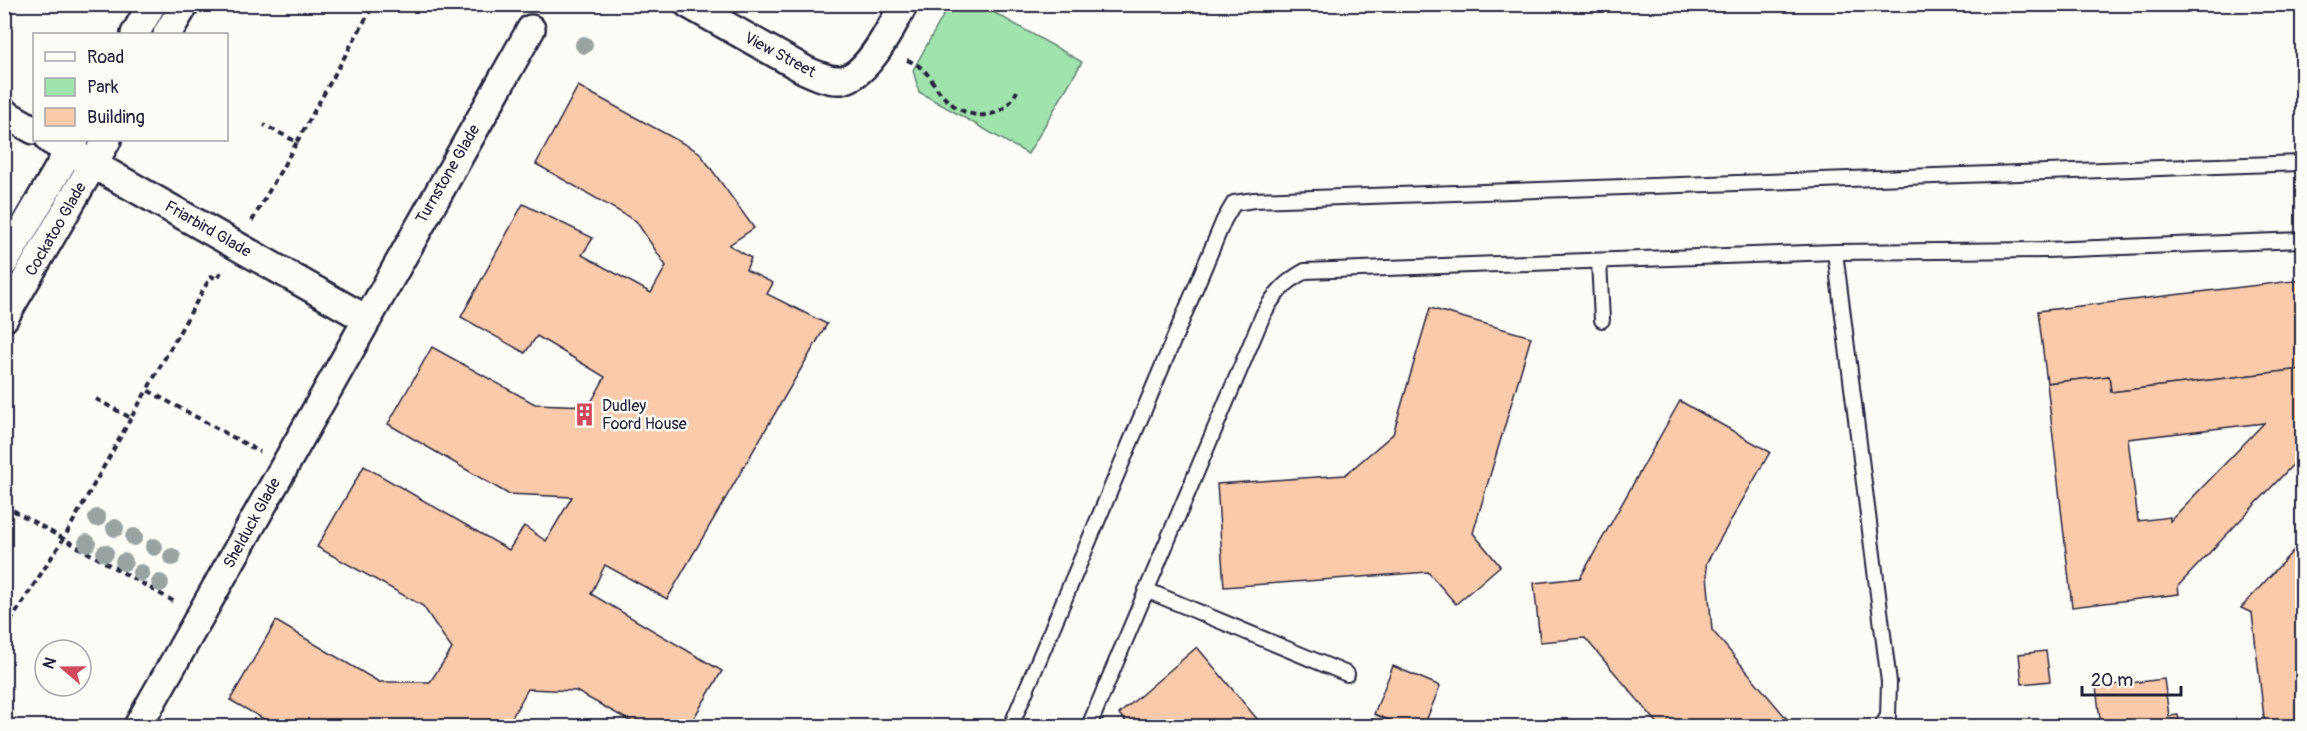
<svg xmlns="http://www.w3.org/2000/svg" width="2307" height="731" viewBox="0 0 2307 731" font-family="Pangolin,sans-serif">
	<style>
		.green { fill: #a0e3ad; stroke: #618274; stroke-width: 1.5 }
		.building { fill: #fbcaaa; stroke: #22223b; stroke-width: 1.5; fill-rule: evenodd }
		.lines { fill: none; stroke-linecap: round; stroke-linejoin: round }
		.service-casing { stroke: #22223b; stroke-width: 18 }
		.minor-casing { stroke: #22223b; stroke-width: 32 }
		.path { stroke: #22223b; stroke-width: 4; stroke-dasharray: 6 4.5; stroke-linecap: butt }
		.service { stroke: #fdfcf7; stroke-width: 14 }
		.minor { stroke: #fdfcf7; stroke-width: 27 }
		.tree { fill: #99a4a2 }
		.labels { text-anchor: middle; dominant-baseline: central; stroke-width: 5; stroke-linejoin: round; paint-order: stroke }
		.street-label { font-size: 16px; fill: #22223b; stroke: #fdfcf7 }
		.poi-label { font-size: 16px; fill: #22223b; stroke: #fdfcf7; text-anchor: start }
	</style>
	<rect width="100%" height="100%" fill="#fdfcf7"/>
	<filter id="ink" filterUnits="userSpaceOnUse"><feTurbulence type="fractalNoise" baseFrequency=".0167" numOctaves="2"/><feDisplacementMap in="SourceGraphic" scale="12" xChannelSelector="R" yChannelSelector="G"/><feConvolveMatrix kernelMatrix="1 2 1 2 8 2 1 2 1" color-interpolation-filters="sRGB"/></filter>
	<g filter="url(#ink)">
		<polygon class="green" points="949,5 981,5 1082,62 1028,154 919,92 913,70"/>
		<g class="building">
			<polygon points="578,86 699,152 754,228 729,245 751,258 746,270 773,283 767,294 827,324 667,599 605,565 591,594 722,671 689,726 639,726 576,691 528,689 507,726 276,726 230,700 276,621 379,682 430,682 452,649 423,606 317,547 364,466 509,550 524,526 546,541 572,497 508,494 388,424 432,347 535,404 589,406 605,377 537,336 525,353 461,317 523,204 593,238 582,255 651,293 666,266 636,221 536,164"/>
			<polygon points="2302,280 2302,369 2111,392 2109,376 2047,383 2038,311"/>
			<polygon points="1430,308 1531,337 1473,533 1500,566 1456,604 1428,572 1224,587 1217,484 1345,475 1393,434"/>
			<path d="M 2302,369 L 2302,455 L 2178,586 L 2179,594 L 2072,607 L 2047,383 L 2109,376 L 2111,392 ZM 2264,423 L 2170,521 L 2170,517 L 2138,521 L 2128,439 Z"/>
			<polygon points="1680,401 1770,452 1706,564 1712,630 1793,726 1660,726 1585,638 1540,642 1534,583 1580,578"/>
			<polygon points="2302,541 2302,726 2265,726 2252,613 2241,608"/>
			<polygon points="1197,647 1263,726 1130,726 1119,714"/>
			<polygon points="2046,651 2050,681 2022,684 2019,654"/>
			<polygon points="1393,666 1440,686 1424,726 1403,726 1374,714"/>
			<polygon points="2164,679 2169,716 2178,715 2180,726 2101,726 2096,687"/>
		</g>
		<g class="lines">
			<defs>
				<g id="service">
					<polyline points="1835,252 1889,682 1888,716 1882,726"/>
					<polyline points="1599,261 1602,320"/>
					<polyline points="1146,590 1347,674"/>
					<polyline points="1011,726 1224,220 1234,203 1254,200 2302,163"/>
					<path d="M 1089,726 L 1263,315 C 1274,294 1285,282 1305,271 L 1835,252 L 2046,250 L 2302,240"/>
				</g>
				<g id="minor">
					<path d="M 688,4 L 805,70 C 816,75 829,81 841,80 C 868,77 892,25 904,4"/>
					<polyline points="135,34 152,4"/>
					<polyline points="167,34 185,4"/>
					<polyline points="4,113 34,130"/>
					<polyline points="50,140 366,319"/>
					<polyline points="4,263 75,140"/>
					<polyline points="4,318 107,140"/>
					<polyline points="138,726 531,29"/>
				</g>
			</defs>
			<use href="#service" class="service-casing"/>
			<use href="#minor" class="minor-casing"/>
			<g class="path">
				<path d="M 907,60 C 929,68 929,80 943,96 C 966,121 1001,124 1017,91"/>
				<polyline points="297,142 374,4"/>
				<polyline points="252,221 297,142 264,125"/>
				<polyline points="221,272 217,279 211,276 147,390 260,452"/>
				<polyline points="96,399 131,418 147,390"/>
				<polyline points="4,505 173,601"/>
				<polyline points="4,619 10,622 4,628"/>
				<polyline points="10,622 64,538 131,418"/>
			</g>
			<use href="#service" class="service"/>
			<use href="#minor" class="minor"/>
		</g>
		<g class="tree">
			<circle cx="584" cy="45" r="9"/>
			<circle cx="97" cy="518" r="9"/>
			<circle cx="115" cy="528" r="9"/>
			<circle cx="134" cy="537" r="9"/>
			<circle cx="87" cy="543" r="9"/>
			<circle cx="154" cy="547" r="9"/>
			<circle cx="105" cy="553" r="9"/>
			<circle cx="172" cy="557" r="9"/>
			<circle cx="124" cy="562" r="9"/>
			<circle cx="141" cy="573" r="9"/>
			<circle cx="160" cy="583" r="9"/>
		</g>
	</g>
	<defs>
		<symbol id="building-bare" viewBox="-9 -9 18 18"><path d="M-4-6H4V6H1V3H-1V6H-4ZM-2.5-4.3h1.7v1.8h-1.7ZM.8-4.3h1.7v1.8H.8ZM-2.5-1h1.7V.8h-1.7ZM.8-1h1.7V.8H.8Z" fill="#d1495b" stroke="#fdfcf7" stroke-width="2.5" paint-order="stroke"/></symbol>
	</defs>
	<g fill-rule="evenodd">
		<use href="#building-bare" x="568" y="398" width="33" height="33"/>
	</g>
	<g class="labels">
		<g class="street-label">
			<text transform="translate(780 55) rotate(28)">View Street</text>
			<text transform="translate(448 174) rotate(-60)">Turnstone Glade</text>
			<text transform="translate(56 229) rotate(-60)">Cockatoo Glade</text>
			<text transform="translate(208 229) rotate(30)">Friarbird Glade</text>
			<text transform="translate(252 523) rotate(-61)">Shelduck Glade</text>
		</g>
		<g class="poi-label">
			<text x="602" y="406">Dudley<tspan x="602" dy="18">Foord House</tspan></text>
		</g>
	</g>
	<rect width="2307" height="731" fill="none" stroke="#fdfcf7" stroke-width="24"/>
	<rect x="12" y="12" width="2283" height="707" fill="none" stroke="#22223b" stroke-width="2" filter="url(#ink)"/>
	<rect x="33" y="33" width="195" height="108" fill="#fdfcf7" stroke="#a5a5ac" stroke-width="1.5"/>
	<rect x="45" y="52" width="30" height="9" fill="#fdfcf7" stroke="#a5a5ac" stroke-width="1.5"/>
	<text x="87" y="63" font-size="18" fill="#22223b">Road</text>
	<rect x="45" y="78" width="30" height="18" fill="#a0e3ad" stroke="#a5a5ac" stroke-width="1.5"/>
	<text x="87" y="93" font-size="18" fill="#22223b">Park</text>
	<rect x="45" y="108" width="30" height="18" fill="#fbcaaa" stroke="#a5a5ac" stroke-width="1.5"/>
	<text x="87" y="123" font-size="18" fill="#22223b">Building</text>
	<g transform="translate(63 668) rotate(290)"><circle r="28" fill="#fdfcf7" stroke="#a5a5ac" stroke-width="1.5"/>
	<path d="M0-4.5L10 22L0 15L-10 22Z" fill="#d1495b"/>
	<text y="-9" font-size="16" font-weight="bold" text-anchor="middle" fill="#22223b">N</text>
	</g>
	<path d="M2082 686v9h99v-9" fill="none" stroke="#22223b" stroke-width="3"/>
	<text x="2091" y="686" font-size="18" fill="#22223b" stroke="#fdfcf7" stroke-width="4.5" paint-order="stroke">20 m</text>
</svg>
